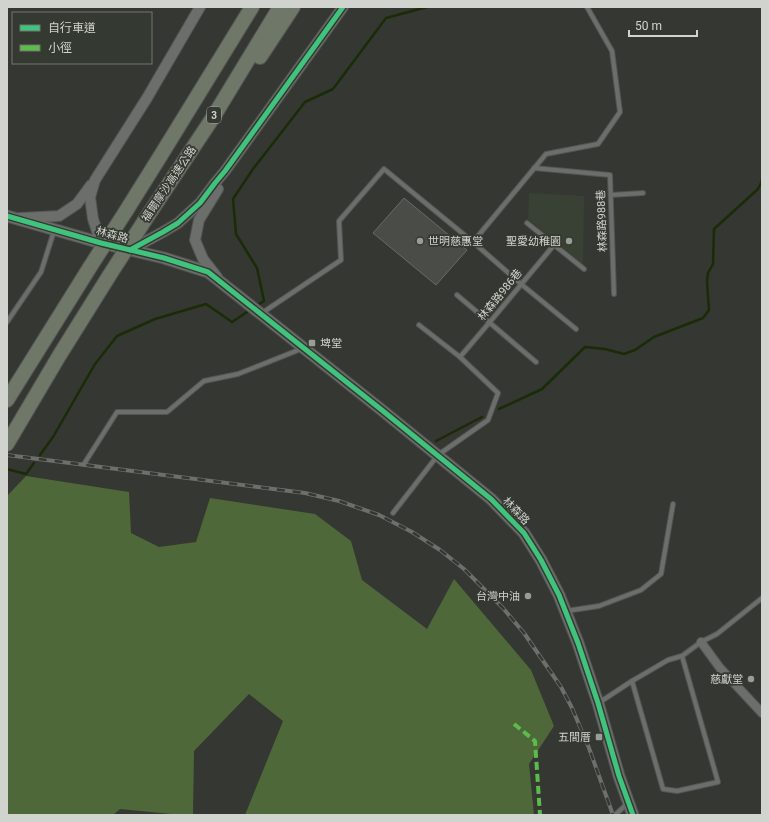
<svg xmlns="http://www.w3.org/2000/svg" width="769" height="822" viewBox="0 0 769 822" font-family="Roboto,'Noto Sans TC',sans-serif">
	<style>
		.built { fill: #394134 }
		.forest { fill: #4e6839 }
		.lines { fill: none; stroke-linecap: round; stroke-linejoin: round }
		.stream { stroke: #192c06; stroke-width: 2.5 }
		.building { fill: #4a4c48; stroke: #696b68 }
		.service-casing { stroke: #535552; stroke-width: 6 }
		.minor-casing { stroke: #535552; stroke-width: 10 }
		.tertiary-casing { stroke: #535552; stroke-width: 12 }
		.secondary-casing { stroke: #535552; stroke-width: 13 }
		.motorway-casing { stroke: #535552; stroke-width: 16 }
		.service { stroke: #6c6e6b; stroke-width: 4 }
		.minor { stroke: #6c6e6b; stroke-width: 8 }
		.tertiary { stroke: #6c6e6b; stroke-width: 10 }
		.secondary { stroke: #6c6e6b; stroke-width: 11 }
		.motorway { stroke: #6f7769; stroke-width: 14 }
		.rail-casing { stroke: #6e6f6d; stroke-width: 4 }
		.rail { stroke: #343931; stroke-width: 2.5; stroke-dasharray: 8; stroke-linecap: butt }
		.motorway-bridge-casing { stroke: #535552; stroke-width: 16; stroke-linecap: butt }
		.motorway-bridge { stroke: #6f7769; stroke-width: 14 }
		.quiet { stroke: #5cbc4b; stroke-width: 4; stroke-dasharray: 8 4; stroke-linecap: butt }
		.cycleway-casing { stroke: #343931; stroke-width: 8 }
		.cycleway { stroke: #40c37c; stroke-width: 5 }
		.poi-dot { fill: #9a9c98; stroke: #343931; stroke-width: 1.5 }
		.labels { text-anchor: middle; dominant-baseline: central; stroke-width: 3.5; stroke-linejoin: round; paint-order: stroke }
		.shield { fill: #343931; stroke: #a1a59f; stroke-width: 1 }
		.shield-label { font-size: 10px; font-weight: bold; fill: #d0d3ce }
		.street-label { font-size: 11px; fill: #d0d3ce; stroke: #343931 }
		.poi-label { font-size: 11px; fill: #d0d3ce; stroke: #343931; text-anchor: end }
	</style>
	<rect width="100%" height="100%" fill="#353733"/>
	<polygon class="built" points="529,193 584,196 583,264 528,219"/>
	<polygon class="forest" points="26,476 129,492 131,533 159,547 196,542 210,498 315,514 351,541 362,580 427,629 454,579 531,670 554,726 529,764 534,815 245,815 283,721 249,694 194,751 193,815 181,815 120,809 113,815 7,815 7,496"/>
	<g class="lines">
		<g class="stream">
			<polyline points="256,306 264,301 257,268 236,234 233,199 253,169 305,102 333,89 386,18 427,7"/>
			<polyline points="499,409 542,389 585,347 605,349 624,354 635,350 654,337 703,318 709,310 707,282 708,273 713,264 714,229 758,189 761,183 762,179"/>
			<polyline points="436,441 482,417"/>
			<polyline points="40,455 53,437 95,364 117,336 155,319 206,304 232,322 250,310"/>
			<polyline points="7,469 26,474 34,463"/>
		</g>
	</g>
	<polygon class="building" points="404,198 467,250 436,285 373,233"/>
	<g class="lines">
		<defs>
			<g id="service">
				<polyline points="534,168 610,175 614,294"/>
				<polyline points="611,195 643,193"/>
				<polyline points="527,223 584,269"/>
				<polyline points="473,242 546,154 598,144 620,112 612,51 587,7"/>
				<polyline points="457,295 536,362"/>
				<polyline points="262,313 341,260 339,221 384,169 473,242 521,284 576,329"/>
				<polyline points="7,322 41,272 54,231"/>
				<polyline points="460,357 489,323 554,245"/>
				<polyline points="84,464 117,412 167,412 204,381 238,374 301,349"/>
				<polyline points="393,513 438,455 488,420 498,393 460,357 419,325"/>
				<polyline points="566,611 599,606 641,590 661,574 673,504"/>
				<polyline points="632,681 663,789 677,791 718,782 682,656"/>
				<polyline points="600,702 632,681 668,660 682,656 701,642 717,634 762,598"/>
				<polyline points="615,815 628,803"/>
			</g>
			<polyline id="minor" points="701,642 720,668 762,713"/>
			<g id="tertiary">
				<polyline points="20,218 59,216 77,204 91,185"/>
				<polyline points="101,243 93,219 90,197 95,180 147,98 200,7"/>
				<polyline points="130,250 163,232 178,223 200,203 215,183 225,171 343,7"/>
				<polyline points="217,277 203,259 195,240 199,220 218,189"/>
			</g>
			<polyline id="secondary" points="7,216 101,243 164,258 208,272 383,411 491,499 524,533 541,560 559,595 578,643 598,703 619,776 633,815"/>
			<g id="motorway">
				<polyline points="260,57 293,7"/>
				<polyline points="126,211 161,155 252,7"/>
				<polyline points="145,220 212,119 280,7"/>
				<polyline points="7,400 90,267"/>
				<polyline points="7,444 59,356 109,276"/>
			</g>
		</defs>
		<use href="#service" class="service-casing"/>
		<use href="#minor" class="minor-casing"/>
		<use href="#tertiary" class="tertiary-casing"/>
		<use href="#secondary" class="secondary-casing"/>
		<use href="#motorway" class="motorway-casing"/>
		<use href="#service" class="service"/>
		<use href="#minor" class="minor"/>
		<use href="#tertiary" class="tertiary"/>
		<use href="#secondary" class="secondary"/>
		<use href="#motorway" class="motorway"/>
		<defs>
			<polyline id="rail" points="7,455 305,493 339,501 379,515 412,532 440,550 464,569 502,607 524,633 561,687 572,708 589,748 613,815"/>
		</defs>
		<use href="#rail" class="rail-casing"/>
		<use href="#rail" class="rail"/>
		<defs>
			<g id="motorway-bridge">
				<polyline points="90,267 126,211"/>
				<polyline points="109,276 145,220"/>
			</g>
		</defs>
		<use href="#motorway-bridge" class="motorway-bridge-casing"/>
		<use href="#motorway-bridge" class="motorway-bridge"/>
		<polyline class="quiet" points="514,724 535,741 540,815"/>
		<defs>
			<g id="cycleway">
				<polyline points="7,216 101,243 164,258 208,272 383,411 491,499 524,533 541,560 559,595 578,643 598,703 619,776 633,815"/>
				<polyline points="130,250 163,232 178,223 200,203 215,183 225,171 343,7"/>
			</g>
		</defs>
		<use href="#cycleway" class="cycleway-casing"/>
		<use href="#cycleway" class="cycleway"/>
	</g>
	<g class="poi-dot">
		<circle cx="420" cy="241" r="4"/>
		<circle cx="569" cy="241" r="4"/>
		<rect x="308" y="339" width="8" height="8" rx="2"/>
		<circle cx="528" cy="596" r="4"/>
		<circle cx="751" cy="679" r="4"/>
		<rect x="595" y="733" width="8" height="8" rx="2"/>
	</g>
	<g class="labels">
		<rect class="shield" x="207" y="107" width="14" height="16" rx="3"/>
		<g class="shield-label">
			<text x="214" y="115">3</text>
		</g>
		<g class="street-label">
			<text transform="translate(169 184) rotate(-56)">福爾摩沙高速公路</text>
			<text transform="translate(602 221) rotate(-92)">林森路988巷</text>
			<text transform="translate(112 235) rotate(15)">林森路</text>
			<text transform="translate(500 295) rotate(-51)">林森路986巷</text>
			<text transform="translate(516 511) rotate(46)">林森路</text>
		</g>
		<g class="poi-label">
			<text x="428" y="241" text-anchor="start">世明慈惠堂</text>
			<text x="561" y="241">聖愛幼稚園</text>
			<text x="320" y="343" text-anchor="start">埤堂</text>
			<text x="520" y="596">台灣中油</text>
			<text x="743" y="679">慈獻堂</text>
			<text x="591" y="737">五間厝</text>
		</g>
	</g>
	<rect width="769" height="822" fill="none" stroke="#d0d3ce" stroke-width="16"/>
	<rect x="12" y="12" width="140" height="52" fill="#343931" stroke="#727770"/>
	<rect x="20" y="25" width="20" height="6" fill="#40c37c" stroke="#727770"/>
	<text x="48" y="32" font-size="12" fill="#d0d3ce">自行車道</text>
	<rect x="20" y="45" width="20" height="6" fill="#5cbc4b" stroke="#727770"/>
	<text x="48" y="52" font-size="12" fill="#d0d3ce">小徑</text>
	<path d="M629 30v6h68v-6" fill="none" stroke="#d0d3ce" stroke-width="2"/>
	<text x="635" y="30" font-size="12" fill="#d0d3ce" stroke="#343931" stroke-width="3" paint-order="stroke">50 m</text>
</svg>
